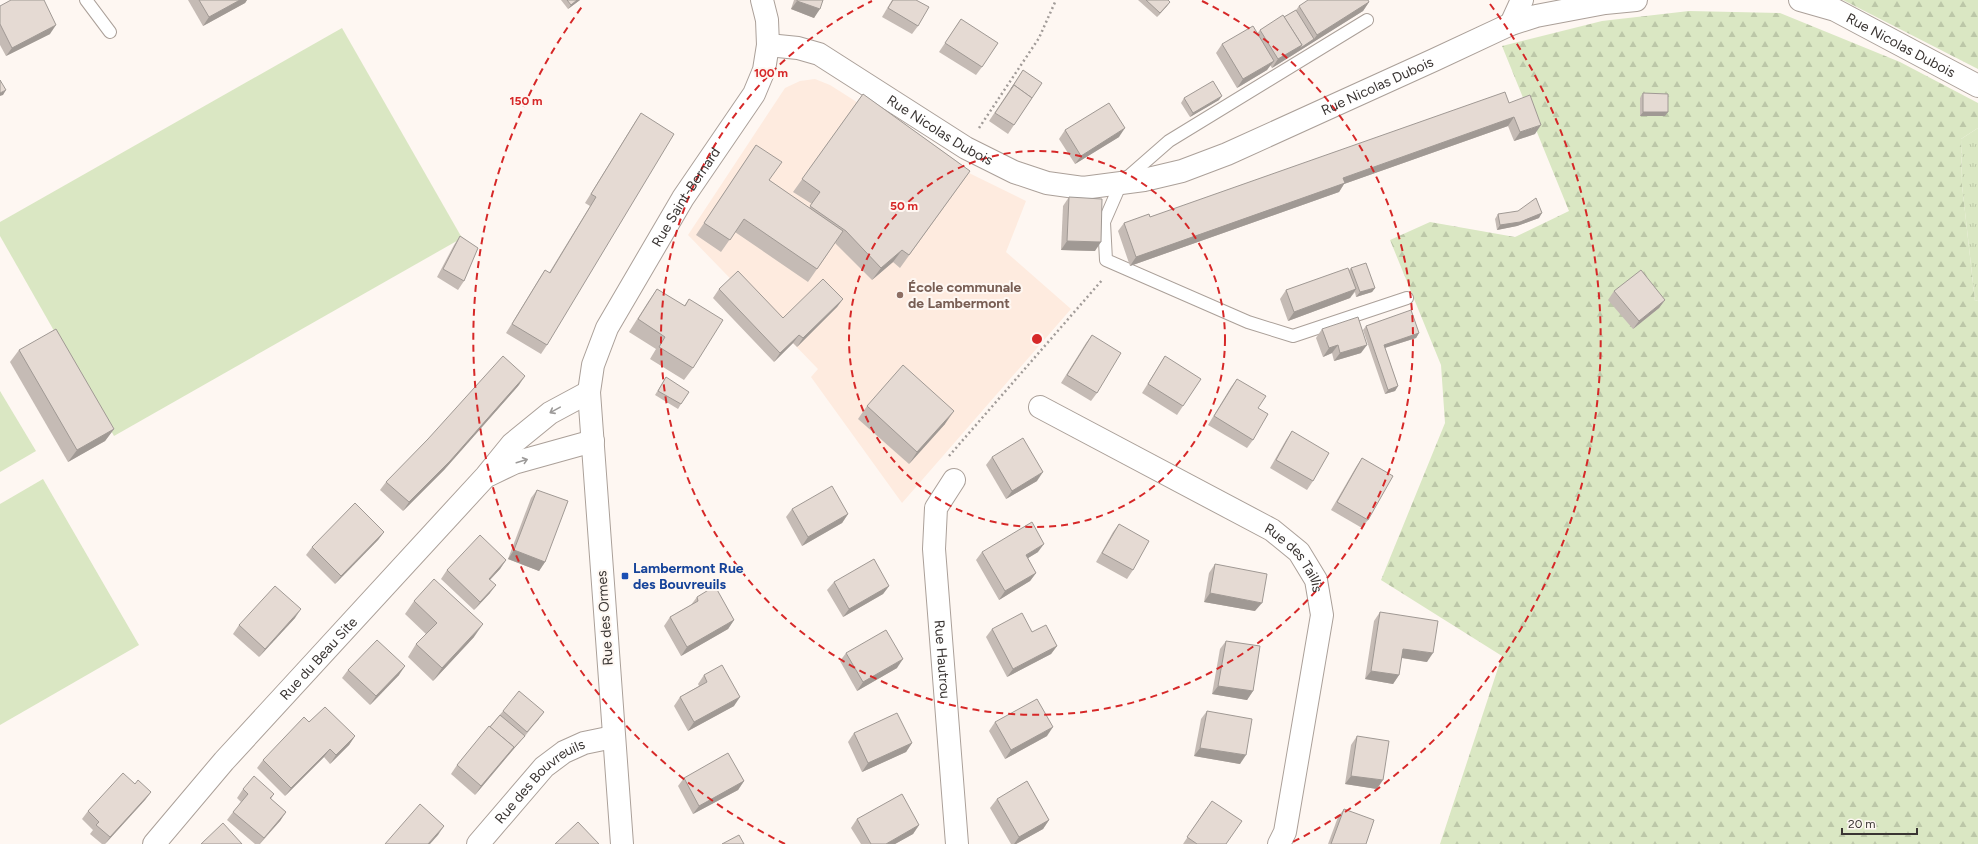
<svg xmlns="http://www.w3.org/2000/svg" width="1978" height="844" viewBox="0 0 1978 844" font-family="Figtree,sans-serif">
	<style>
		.built { fill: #feebdf }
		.grass { fill: url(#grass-tufts) }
		.forest { fill: url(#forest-firs) }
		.pitch { fill: #dae7c3 }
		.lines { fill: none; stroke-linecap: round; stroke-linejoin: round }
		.service-casing { stroke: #aba099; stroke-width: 14 }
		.minor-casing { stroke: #aba099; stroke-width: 24 }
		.tertiary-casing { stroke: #aba099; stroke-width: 24 }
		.path { stroke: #a19b98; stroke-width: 2.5; stroke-dasharray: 2 3; stroke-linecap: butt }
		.service { stroke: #fff; stroke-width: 12 }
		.minor { stroke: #fff; stroke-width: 22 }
		.tertiary { stroke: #fff; stroke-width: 22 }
		.wall { fill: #c5bbb5 }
		.shaded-wall { fill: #a09994 }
		.building { fill: #e5dad3; stroke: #a09994 }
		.oneway { stroke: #9c9a99 }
		.ring { fill: none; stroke: #d62828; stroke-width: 2; stroke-dasharray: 7 5 }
		.education-dot { fill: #8d6e63; stroke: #fef7f2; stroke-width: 1.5 }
		.transit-dot { fill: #1a4fb4; stroke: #fef7f2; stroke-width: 1.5 }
		.labels { text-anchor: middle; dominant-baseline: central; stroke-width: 4; stroke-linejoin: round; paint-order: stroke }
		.street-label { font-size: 14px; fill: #3a3533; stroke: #fef7f2 }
		.education-label { font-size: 14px; font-weight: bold; fill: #785e54; stroke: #fef7f2; text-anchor: start }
		.transit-label { font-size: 14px; font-weight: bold; fill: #164399; stroke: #fef7f2; text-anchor: start }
		.centre { fill: #d62828; stroke: #fef7f2; stroke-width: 2 }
		.ring-label { font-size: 12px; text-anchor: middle; font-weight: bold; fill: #d62828; stroke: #fef7f2; stroke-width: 4; stroke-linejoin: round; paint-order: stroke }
	</style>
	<defs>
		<pattern id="grass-tufts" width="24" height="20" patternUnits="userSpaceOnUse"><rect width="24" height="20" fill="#dae7c3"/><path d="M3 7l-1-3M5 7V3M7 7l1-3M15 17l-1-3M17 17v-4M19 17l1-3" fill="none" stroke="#bcc7a8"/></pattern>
		<pattern id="forest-firs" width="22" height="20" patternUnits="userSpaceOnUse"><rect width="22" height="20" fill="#dae7c3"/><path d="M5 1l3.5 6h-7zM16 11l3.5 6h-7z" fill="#bcc7a8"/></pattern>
	</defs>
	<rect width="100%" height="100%" fill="#fef7f2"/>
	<polygon class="built" points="815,79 830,85 967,172 1026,201 1006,252 1071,309 902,503 811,377 818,369 688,235 785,88 800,81"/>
	<polygon class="grass" points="1978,128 1978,300 1975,301 1962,185 1961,139"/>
	<g class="forest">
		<polygon points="1843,0 1978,0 1978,69"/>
		<polygon points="1689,11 1780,13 1900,62 1978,103 1978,128 1961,139 1962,185 1975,301 1978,300 1978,844 1440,844 1502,656 1381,580 1445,423 1441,365 1390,240 1430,222 1515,237 1569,211 1502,46 1602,21"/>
	</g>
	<g class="pitch">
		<polygon points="342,28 462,238 114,436 0,236 0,222"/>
		<polygon points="0,391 36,451 0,472"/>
		<polygon points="43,479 139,645 0,725 0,504"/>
	</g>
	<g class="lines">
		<defs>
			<g id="service">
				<polyline points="86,0 110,32"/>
				<polyline points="1367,20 1169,141 1121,183 1104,222 1106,260 1248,322 1293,336 1407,298"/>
			</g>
			<g id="minor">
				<polyline points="1511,24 1522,0"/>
				<path id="s1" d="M 1040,407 L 1272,530 L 1299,552 L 1316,580 L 1322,615 L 1285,832 L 1279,844"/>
				<polyline points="489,475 514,463 593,441"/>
				<path id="s2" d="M 954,480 L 936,508 L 934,549 L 957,844"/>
				<path id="s3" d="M 154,844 L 224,761 L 486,476 L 512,444 L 550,413 L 589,392"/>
				<path id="s4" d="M 478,844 L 544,767 L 564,752 L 584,743 L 613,737"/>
			</g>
			<g id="tertiary">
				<path id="s5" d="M 1800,0 L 1835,10 L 1978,86"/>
				<path id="s6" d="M 768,45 L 798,48 L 819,54 L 966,148 L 1014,172 L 1047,183 L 1083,188 L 1144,180 L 1182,171 L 1227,154 L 1434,60 L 1511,24 L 1536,16 L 1605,3 L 1636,0"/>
				<path id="s7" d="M 622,844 L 589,392 L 593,365 L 607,328 L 683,198 L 754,94 L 764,70 L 768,45 L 767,20 L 762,0"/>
			</g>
		</defs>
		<use href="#service" class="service-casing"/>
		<use href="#minor" class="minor-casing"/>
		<use href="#tertiary" class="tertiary-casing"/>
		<g class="path">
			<polyline points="979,128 1039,38 1056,0"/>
			<polyline points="949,456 1103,279"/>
		</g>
		<use href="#service" class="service"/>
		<use href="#minor" class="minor"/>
		<use href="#tertiary" class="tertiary"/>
	</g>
	<g class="wall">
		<polygon points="188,0 247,0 245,3 203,26"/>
		<polygon points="561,0 580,0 568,9"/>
		<polygon points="794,0 823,0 814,18 791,9"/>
		<polygon points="892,0 916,0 918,26 912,34 882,17"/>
		<polygon points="1138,0 1168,0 1167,6 1157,17"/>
		<polygon points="1369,2 1363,11 1272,68 1270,65 1267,70 1237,88 1216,53 1222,44 1257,34 1260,30 1284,17 1296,10 1299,6"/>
		<polygon points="0,6 50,34 6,56 0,45"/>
		<polygon points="961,19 982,67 976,75 939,52"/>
		<polygon points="1023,70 1032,98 1008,134 989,121"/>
		<polygon points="1643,93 1665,116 1640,116 1640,98"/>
		<polygon points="863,94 970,171 900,268 893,262 872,280 835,243 808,282 735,232 721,252 696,235 756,145 769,180 809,208 812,204 793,192"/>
		<polygon points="1184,98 1219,100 1190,117 1181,103"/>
		<polygon points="1509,103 1535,134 1514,141 1508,126 1344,184 1339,192 1130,266 1118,231 1124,223 1150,217"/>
		<polygon points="641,113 547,345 541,354 506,333 539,279 545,270 549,273 590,206 585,203 635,122"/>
		<polygon points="1065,130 1119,137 1075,164 1059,139"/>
		<polygon points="1069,197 1095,251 1061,250 1063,206"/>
		<polygon points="1498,214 1539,218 1517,226 1497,230 1495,219"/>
		<polygon points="460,236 464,281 458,290 437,277 454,245"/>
		<polygon points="1351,268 1375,288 1372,292 1356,297 1355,292 1350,298 1288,321 1280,299 1286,290 1349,270"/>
		<polygon points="657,289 684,306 689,299 693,368 684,380 650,359 656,349 629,332 648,302"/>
		<polygon points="719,289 783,318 843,299 837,307 797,347 793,343 774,362 713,298"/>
		<polygon points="1614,291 1665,300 1659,308 1633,329 1608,300"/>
		<polygon points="1366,326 1419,333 1416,338 1385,348 1398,386 1395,391 1385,394 1363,330"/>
		<polygon points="1322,329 1361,353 1334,361 1332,353 1323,357 1316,338"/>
		<polygon points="1092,335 1097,393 1091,401 1061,383 1086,343"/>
		<polygon points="19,350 114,429 105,441 68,462 10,362"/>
		<polygon points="1165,356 1183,406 1177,415 1142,393"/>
		<polygon points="666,377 681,404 678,409 655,395"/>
		<polygon points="1237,379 1258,408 1253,440 1247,448 1208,425 1231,387"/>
		<polygon points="519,385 444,470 403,511 380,490 386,482"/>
		<polygon points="867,406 945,424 909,464 858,419"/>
		<polygon points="1292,431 1313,481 1307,490 1270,468 1286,440"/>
		<polygon points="992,457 1037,481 1006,499 986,465"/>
		<polygon points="1362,458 1368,520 1362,528 1331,510 1356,467"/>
		<polygon points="537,490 545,562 539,571 508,559 531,498"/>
		<polygon points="792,509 848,514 842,523 802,546 786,517"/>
		<polygon points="1119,524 1133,570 1127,579 1096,562 1113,532"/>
		<polygon points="384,532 378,540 335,584 306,555 312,547"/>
		<polygon points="982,552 1038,552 1028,558 1036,573 1030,581 999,600 976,560"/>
		<polygon points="506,560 500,569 490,580 490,593 474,610 441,579 447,570"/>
		<polygon points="1215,564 1255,611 1204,602 1209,573"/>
		<polygon points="834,582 889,586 883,594 843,617 827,590"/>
		<polygon points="697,597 734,620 728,629 681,656 664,626 670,617 691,605"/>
		<polygon points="414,601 474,637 433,681 408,657 416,644 426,634 405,614"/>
		<polygon points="1380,612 1427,662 1401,658 1399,675 1393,684 1365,679 1374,621"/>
		<polygon points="295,618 259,657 233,634 239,625"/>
		<polygon points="992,629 1032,632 1057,646 1051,654 1007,677 986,637"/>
		<polygon points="1226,641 1253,691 1247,700 1212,694 1220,649"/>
		<polygon points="846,653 897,668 857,691 840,661"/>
		<polygon points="348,670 399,675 370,705 342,678"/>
		<polygon points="704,675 734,706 688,731 674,706 680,697 699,686 698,684"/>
		<polygon points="503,711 544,712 538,720 475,795 451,774 457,765"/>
		<polygon points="1207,711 1240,764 1194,756 1201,719"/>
		<polygon points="309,722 355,736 349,745 330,764 324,757 285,796 257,768 263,760"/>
		<polygon points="995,722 1047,736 1005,759 989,731"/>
		<polygon points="854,733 912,743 906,752 862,772 848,742"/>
		<polygon points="1357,736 1377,789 1345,784 1351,745"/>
		<polygon points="684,778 744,781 738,790 693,814 678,786"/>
		<polygon points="135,784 151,792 145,800 105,844 102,844 90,834 93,830 82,819 88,811"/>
		<polygon points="243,789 274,794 271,799 286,812 280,821 260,844 255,844 227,820 233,812 241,802 237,798"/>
		<polygon points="997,799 1049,820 1043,829 1016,844 1011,844 990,808"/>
		<polygon points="1206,809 1226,844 1183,844"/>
		<polygon points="1344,809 1366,844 1328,844 1338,817"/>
		<polygon points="857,819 919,825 913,834 895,844 861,844 851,828"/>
	</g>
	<g class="shaded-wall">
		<polygon points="240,0 247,0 245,3 203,26 209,17"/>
		<polygon points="577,0 580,0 568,9 571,5"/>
		<polygon points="797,1 820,9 814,18 791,9"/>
		<polygon points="1170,2 1167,6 1157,17 1160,13"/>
		<polygon points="1369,2 1363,11 1272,68 1278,59 1302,45 1314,39 1317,35"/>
		<polygon points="56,25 50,34 6,56 12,48"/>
		<polygon points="1274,61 1267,70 1237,88 1243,79"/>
		<polygon points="6,90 3,95 0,96 0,93"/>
		<polygon points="1222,96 1219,100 1190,117 1193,113"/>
		<polygon points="1643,112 1668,112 1665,116 1640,116"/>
		<polygon points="1514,117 1508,126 1344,184 1339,192 1130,266 1136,257 1343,178"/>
		<polygon points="1541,125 1535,134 1514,141 1520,132"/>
		<polygon points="1125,128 1119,137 1075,164 1081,156"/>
		<polygon points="1542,213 1539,218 1517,226 1497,230 1500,225"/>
		<polygon points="1067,241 1101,242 1095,251 1061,250"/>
		<polygon points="902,250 893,262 872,280 881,268"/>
		<polygon points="1375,288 1372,292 1356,297 1360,292"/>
		<polygon points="1356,289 1350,298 1288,321 1294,312"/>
		<polygon points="843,299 837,307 797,347 803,338"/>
		<polygon points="1665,300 1659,308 1633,329 1639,321"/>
		<polygon points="1419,333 1416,338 1381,349 1384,345"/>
		<polygon points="799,335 793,343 774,362 780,353"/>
		<polygon points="1338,345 1332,353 1323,357 1329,348"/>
		<polygon points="1367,345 1361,353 1334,361 1340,353"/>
		<polygon points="525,376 519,385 444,470 403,511 409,502"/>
		<polygon points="1398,386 1395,391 1385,394 1388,390"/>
		<polygon points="954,411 945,424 909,464 917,452"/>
		<polygon points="114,429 105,441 68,462 77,450"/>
		<polygon points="1043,472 1037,481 1006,499 1012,491"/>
		<polygon points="848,514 842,523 802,546 808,537"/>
		<polygon points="384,532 378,540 335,584 341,576"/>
		<polygon points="1044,544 1038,552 1020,563 1026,555"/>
		<polygon points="514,550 545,562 539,571 508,559"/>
		<polygon points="506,560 500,569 483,587 489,579"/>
		<polygon points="1036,573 1030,581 999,600 1005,591"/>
		<polygon points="496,585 490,593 474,610 480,602"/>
		<polygon points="889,586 883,594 843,617 849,609"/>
		<polygon points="1210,593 1262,603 1255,611 1204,602"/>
		<polygon points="301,609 295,618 259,657 265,649"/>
		<polygon points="734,620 728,629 681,656 687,647"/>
		<polygon points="483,624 474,637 433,681 442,668"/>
		<polygon points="1057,646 1051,654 1007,677 1013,669"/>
		<polygon points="1403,649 1433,653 1427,662 1397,657"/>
		<polygon points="903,659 897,668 857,691 863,682"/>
		<polygon points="405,666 399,675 370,705 376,696"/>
		<polygon points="1371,671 1399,675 1393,684 1365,679"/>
		<polygon points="1218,686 1253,691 1247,700 1212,694"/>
		<polygon points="740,697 734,706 688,731 694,722"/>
		<polygon points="544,712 538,720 475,795 481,786 514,747 525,736"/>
		<polygon points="1053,727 1047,736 1005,759 1011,750"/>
		<polygon points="355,736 349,745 330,764 336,755"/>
		<polygon points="912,743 906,752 862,772 868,763"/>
		<polygon points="1200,748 1246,755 1240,764 1194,756"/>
		<polygon points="330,749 324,757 285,796 291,788"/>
		<polygon points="1351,776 1383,780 1377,789 1345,784"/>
		<polygon points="744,781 738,790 693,814 699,806"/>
		<polygon points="151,792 145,800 105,844 110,837"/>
		<polygon points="286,812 280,821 259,844 264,838"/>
		<polygon points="1049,820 1043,829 1016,844 1014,844 1019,837"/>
		<polygon points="919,825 913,834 895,844 886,844"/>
		<polygon points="444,826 438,835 430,844 428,844"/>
	</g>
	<g class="building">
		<polygon points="11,0 44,0 56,25 12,48 0,24 0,6"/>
		<polygon points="199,0 240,0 209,17"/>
		<polygon points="567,0 577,0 571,5"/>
		<polygon points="797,0 823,0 820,9 797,1"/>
		<polygon points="893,0 916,0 929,7 918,26 888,8"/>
		<polygon points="1146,0 1168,0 1170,2 1160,13"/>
		<polygon points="1308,0 1368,0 1369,2 1317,35 1299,6"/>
		<polygon points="1296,10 1314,39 1299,49 1302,45 1284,17"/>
		<polygon points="1283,15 1302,45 1278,59 1260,30"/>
		<polygon points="961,19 998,43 982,67 945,43"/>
		<polygon points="1253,26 1274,61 1243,79 1222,44"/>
		<polygon points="1023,70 1042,83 1032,98 1014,85 1011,89"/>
		<polygon points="0,80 6,90 0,93"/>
		<polygon points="1213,81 1222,96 1193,113 1184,98"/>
		<polygon points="1014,85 1032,98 1014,125 995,113"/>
		<polygon points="1505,92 1509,103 1530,95 1541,125 1520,132 1514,117 1343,178 1345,183 1136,257 1124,223 1149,214 1150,217"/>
		<polygon points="1643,93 1668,94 1668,112 1643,112"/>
		<polygon points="863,94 970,171 909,255 902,250 881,268 846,231 810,206 820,192 802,179"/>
		<polygon points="1109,103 1125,128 1081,156 1065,130"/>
		<polygon points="641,113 674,134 547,345 512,324 545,270 550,273 596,197 591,194"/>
		<polygon points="756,145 782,162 769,180 843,231 817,269 744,219 730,240 704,223"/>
		<polygon points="1069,197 1102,199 1101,242 1067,241"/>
		<polygon points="1536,198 1542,213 1520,222 1500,225 1498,214 1518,211"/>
		<polygon points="460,236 478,248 464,281 443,269"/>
		<polygon points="1366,263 1375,288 1360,292 1351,268"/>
		<polygon points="1348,268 1356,289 1294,312 1286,290"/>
		<polygon points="1641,270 1665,300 1639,321 1614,291"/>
		<polygon points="738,271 783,318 823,279 843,299 803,338 799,335 780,353 719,289"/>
		<polygon points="657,289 685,306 689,299 723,320 693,368 659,347 665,337 638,319"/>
		<polygon points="1411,310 1419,333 1384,345 1398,386 1388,390 1366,326"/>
		<polygon points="1358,317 1367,345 1340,353 1338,345 1329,348 1322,329"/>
		<polygon points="56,329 114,429 77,450 19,350"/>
		<polygon points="1092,335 1121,353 1097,393 1067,375"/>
		<polygon points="503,356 525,376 450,461 409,502 386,482 428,439"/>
		<polygon points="1165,356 1201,379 1183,406 1148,384"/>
		<polygon points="903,365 954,411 917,452 867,406"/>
		<polygon points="666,377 689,392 681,404 658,391"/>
		<polygon points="1237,379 1266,396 1258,408 1268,414 1253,440 1214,416"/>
		<polygon points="1292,431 1329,453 1313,481 1276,460"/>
		<polygon points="1023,438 1043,472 1012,491 992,457"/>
		<polygon points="1362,458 1393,476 1368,520 1337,502"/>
		<polygon points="832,486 848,514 808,537 792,509"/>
		<polygon points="537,490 568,501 545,562 514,550"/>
		<polygon points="355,503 384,532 341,576 312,547"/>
		<polygon points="1032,522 1044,544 1026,555 1036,573 1005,591 982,552"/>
		<polygon points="1119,524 1149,541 1133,570 1102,553"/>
		<polygon points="480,535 506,560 489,579 496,585 480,602 447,570"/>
		<polygon points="874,559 889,586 849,609 834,582"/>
		<polygon points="1215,564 1267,574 1262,603 1210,593"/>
		<polygon points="434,579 483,624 442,668 416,644 437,623 414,601"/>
		<polygon points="275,586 301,609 265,649 239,625"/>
		<polygon points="715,586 734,620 687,647 670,617 698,601 697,597"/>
		<polygon points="1380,612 1438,621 1433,653 1403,649 1399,675 1371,671"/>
		<polygon points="1022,613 1032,632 1046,625 1057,646 1013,669 992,629"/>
		<polygon points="886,630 903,659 863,682 846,653"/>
		<polygon points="377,640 405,666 376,696 348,670"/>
		<polygon points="1226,641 1260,646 1253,691 1218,686"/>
		<polygon points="722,665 740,697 694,722 680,697 707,682 704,675"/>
		<polygon points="519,691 544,712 527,732 503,711"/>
		<polygon points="1037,699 1053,727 1011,750 995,722"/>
		<polygon points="325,707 355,736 336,755 330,749 291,788 263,760 304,717 309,722"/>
		<polygon points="1207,711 1252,719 1246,755 1200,748"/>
		<polygon points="897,713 912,743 868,763 854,733"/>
		<polygon points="500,715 525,736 511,751 514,747 490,727"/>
		<polygon points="489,726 514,747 481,786 457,765"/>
		<polygon points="1357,736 1389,741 1383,780 1351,776"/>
		<polygon points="728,753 744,781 699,806 684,778"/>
		<polygon points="123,773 135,784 138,780 151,792 110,837 96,825 99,822 88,811"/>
		<polygon points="254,776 274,794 270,798 286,812 264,838 233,812 248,794 243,789"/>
		<polygon points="1027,781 1049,820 1019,837 997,799"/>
		<polygon points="902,794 919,825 886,844 871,844 857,819"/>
		<polygon points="1212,801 1242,821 1226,844 1197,844 1187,837"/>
		<polygon points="420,804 444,826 428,844 385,844"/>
		<polygon points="1344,809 1374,820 1366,844 1331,844"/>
		<polygon points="578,822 599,844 555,844"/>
		<polygon points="223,823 242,844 201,844"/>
		<polygon points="739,835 744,844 722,844"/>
	</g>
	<defs><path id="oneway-shaft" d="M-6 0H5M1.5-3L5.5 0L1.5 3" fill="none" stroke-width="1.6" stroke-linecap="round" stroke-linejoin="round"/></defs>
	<g class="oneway">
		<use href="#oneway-shaft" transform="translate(555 410) rotate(151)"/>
		<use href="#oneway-shaft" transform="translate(522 461) rotate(-17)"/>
	</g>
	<g class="ring">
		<circle cx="1037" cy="339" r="188"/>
		<path d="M1202 1A376 376 0 1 1 872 1"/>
		<path d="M785 844A564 564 0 0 1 584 4M1490 4A564 564 0 0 1 1289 844"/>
	</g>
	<circle class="education-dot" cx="900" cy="295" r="4"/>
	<rect class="transit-dot" x="621" y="572" width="8" height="8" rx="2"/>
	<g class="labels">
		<g class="street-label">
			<text stroke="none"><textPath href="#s5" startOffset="111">Rue Nicolas Dubois</textPath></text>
			<text stroke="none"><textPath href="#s6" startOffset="665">Rue Nicolas Dubois</textPath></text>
			<text stroke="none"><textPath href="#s6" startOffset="195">Rue Nicolas Dubois</textPath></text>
			<text stroke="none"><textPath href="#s7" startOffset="673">Rue Saint-Bernard</textPath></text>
			<text stroke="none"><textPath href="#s1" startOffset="299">Rue des Taillis</textPath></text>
			<text transform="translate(605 618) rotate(-94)">Rue des Ormes</text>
			<text stroke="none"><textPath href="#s3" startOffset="248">Rue du Beau Site</textPath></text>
			<text stroke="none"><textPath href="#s2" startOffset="185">Rue Hautrou</textPath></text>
			<text stroke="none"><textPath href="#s4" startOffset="89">Rue des Bouvreuils</textPath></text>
		</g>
		<g class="education-label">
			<text x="908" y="287">École communale<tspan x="908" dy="16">de Lambermont</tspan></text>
		</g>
		<g class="transit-label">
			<text x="633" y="568">Lambermont Rue<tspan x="633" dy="16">des Bouvreuils</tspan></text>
		</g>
	</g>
	<circle cx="1037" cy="339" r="6" class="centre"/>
	<g class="ring-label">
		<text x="771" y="77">100 m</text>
		<text x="526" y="105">150 m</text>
		<text x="904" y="210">50 m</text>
	</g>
	<path d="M1842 828v6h75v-6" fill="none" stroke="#3a3533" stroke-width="2"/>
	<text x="1848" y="828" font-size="12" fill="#3a3533" stroke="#fef7f2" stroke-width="3" paint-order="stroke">20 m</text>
</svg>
